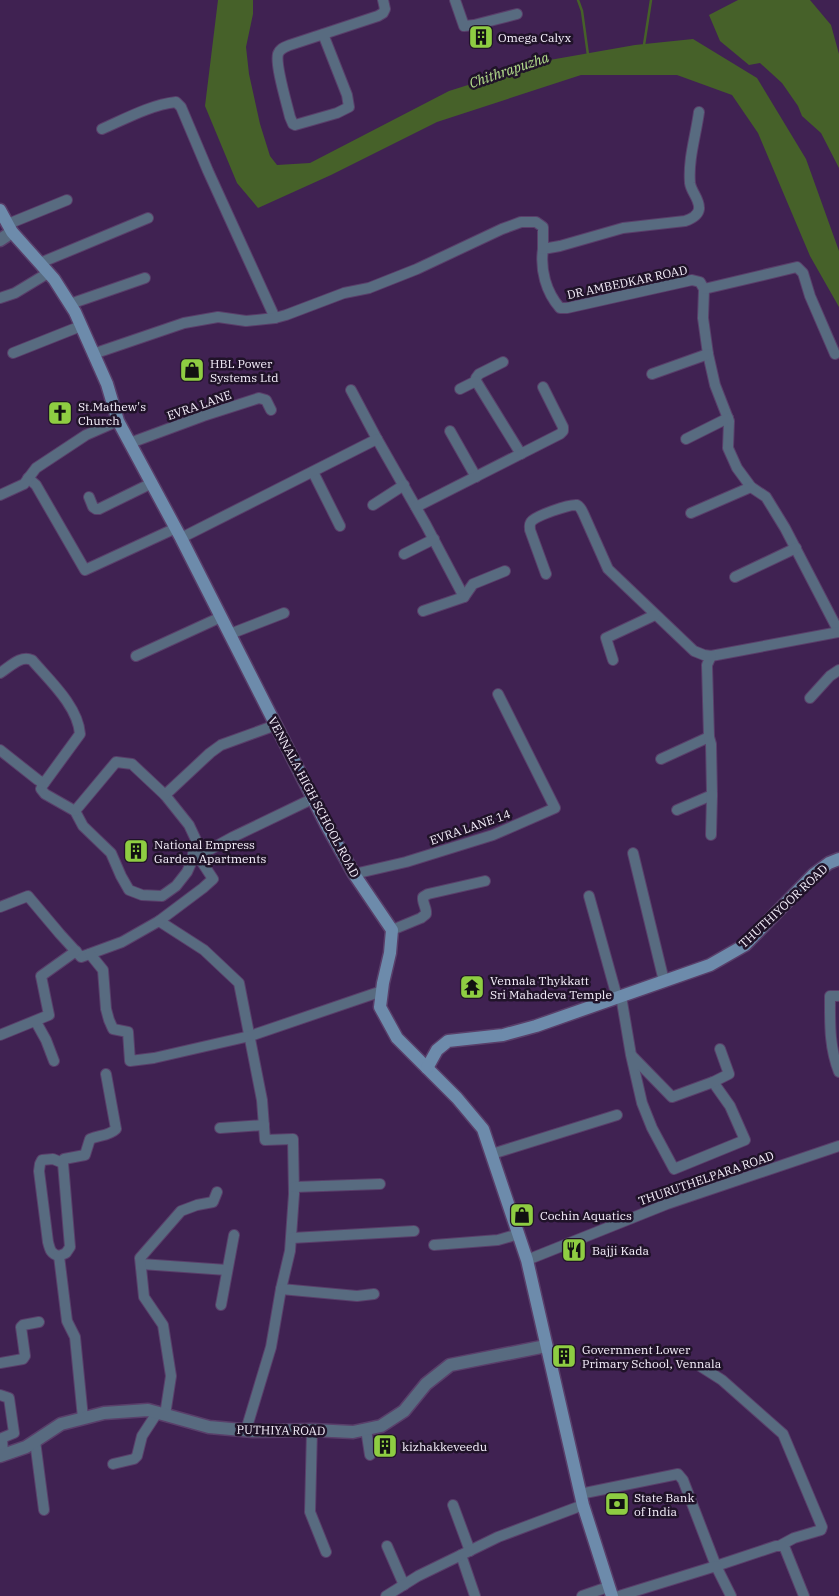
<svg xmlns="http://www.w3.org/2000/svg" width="839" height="1596" viewBox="0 0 839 1596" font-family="'IBM Plex Serif',serif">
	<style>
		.water { fill: #466129 }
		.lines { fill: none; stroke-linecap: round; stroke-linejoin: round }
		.stream { stroke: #466129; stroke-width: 2.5 }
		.minor-casing { stroke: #593f6a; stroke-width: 12 }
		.tertiary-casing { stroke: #593f6a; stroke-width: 15 }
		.secondary-casing { stroke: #593f6a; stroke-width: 15 }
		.minor { stroke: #586b80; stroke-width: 10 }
		.tertiary { stroke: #586b80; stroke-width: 12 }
		.secondary { stroke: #6d8bab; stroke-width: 12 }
		.labels { text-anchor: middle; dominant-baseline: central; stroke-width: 5; stroke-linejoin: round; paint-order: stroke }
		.poi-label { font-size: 12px; fill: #f6f0fc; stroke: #201329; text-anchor: start }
		.street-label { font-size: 12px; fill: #f6f0fc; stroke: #201329 }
		.water-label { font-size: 14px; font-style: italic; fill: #b5e08d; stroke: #201329 }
	</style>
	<rect width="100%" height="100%" fill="#402252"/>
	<g class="water">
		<polygon points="218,0 253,0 253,14 246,47 249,74 260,124 270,156 277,165 310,163 449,91 544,61 635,45 693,39 757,78 806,159 839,251 839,307 810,256 758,133 732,95 677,75 581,75 437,122 331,175 258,208 237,183 205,106"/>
		<polygon points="738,0 810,0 831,25 839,54 839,168 821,133 802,116 798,106 782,83 760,63 749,65 720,41 709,15"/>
	</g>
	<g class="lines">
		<g class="stream">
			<polyline points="578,0 582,11 588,55"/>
			<polyline points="644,45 651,0"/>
		</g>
		<defs>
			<g id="minor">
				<polyline points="455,0 464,26 474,25 517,14"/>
				<path d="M 323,34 L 347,95 L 349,107 L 337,113 L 295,125 L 293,124 L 290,117 C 287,104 275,65 278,54 C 280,48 285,47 290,45 L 378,16 L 383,13 L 385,9 L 383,0"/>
				<path d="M 699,112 C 696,135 688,159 690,183 C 691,192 700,199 699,209 C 698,216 691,219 685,221 L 623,228 L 560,246 L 543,249 C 540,270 546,292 560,308 L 567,308 L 692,280 L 700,282 L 704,289 L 703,318 L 708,354 L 715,385 L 729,421 L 728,448 L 737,468 L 751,487 L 766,497 L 785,528 L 839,632"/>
				<path d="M 102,129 C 125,119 150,105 176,102 L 181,107 L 208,171 L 275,318"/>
				<polyline points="8,224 67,200"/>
				<polyline points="40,263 148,218"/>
				<polyline points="704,289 797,267 803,273 810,296 835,354"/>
				<polyline points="0,298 15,293 48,273"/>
				<polyline points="70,304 145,278"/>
				<polyline points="13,353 81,326"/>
				<polyline points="93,354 184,323 218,317 246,321 275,318 286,315 344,293 369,288 417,269 502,229 521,222 536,222 543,227 543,249"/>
				<polyline points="503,362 479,374 476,378 476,381 521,454"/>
				<polyline points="652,374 708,354"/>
				<polyline points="460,389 476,381"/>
				<polyline points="351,390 377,439 426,525 464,597"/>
				<polyline points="450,431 476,477"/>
				<polyline points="686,439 728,418"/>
				<polyline points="130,443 203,416 259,398 266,400 271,410"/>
				<polyline points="313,472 340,526"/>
				<polyline points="28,478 36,485 85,570 176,528"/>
				<polyline points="0,495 24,484 36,468 86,435 118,421"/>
				<polyline points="89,497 93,507 96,509 99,509 152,483"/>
				<polyline points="373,505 404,485"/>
				<polyline points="416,507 560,434 563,431 563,427 543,387"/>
				<polyline points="691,513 751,487"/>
				<polyline points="181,538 377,439"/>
				<polyline points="404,554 434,539"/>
				<path d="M 546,574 L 530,530 C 530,526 529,525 531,522 C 535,516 569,504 577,505 C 581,507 582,511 584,515 L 608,569 L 694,651 L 704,655 L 711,656 L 839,632"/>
				<polyline points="735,577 796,548"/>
				<polyline points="423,611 464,597 473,584 505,571"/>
				<polyline points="230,634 284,613"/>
				<polyline points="136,656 221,617"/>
				<polyline points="613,660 606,638 655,615"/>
				<path d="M 0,673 C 10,667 20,655 32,660 C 49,680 78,706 80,734 L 42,786 L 41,789 L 45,794 L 75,811 L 83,826 L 111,853 L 121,876 L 129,890 L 142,895 L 162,896 L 176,886 L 187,872 L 191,863 L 196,840 L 189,825 L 165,795"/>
				<polyline points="810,698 830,676 839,670"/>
				<polyline points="0,750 38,780 44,783"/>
				<polyline points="661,759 709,737"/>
				<polyline points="677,810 712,795 711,744 709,737 707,665 711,656"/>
				<polyline points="75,811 116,762 132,764 165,795 210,753 221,745 276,725"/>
				<polyline points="711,835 712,795"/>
				<polyline points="633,853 664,981"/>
				<polyline points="354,874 406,862 493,835 555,808 498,694"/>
				<polyline points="589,896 617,997"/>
				<polyline points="0,907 28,896 60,934 81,957 122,942 159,921 204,950 239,983 262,1100 265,1140 293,1139 294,1194 290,1251 281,1289 271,1347 246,1430"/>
				<polyline points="159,921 203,888 213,879 198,856 233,837 314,798"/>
				<path d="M 392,930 L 421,918 L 426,914 C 427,908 422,903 423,897 L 428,894 L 485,881"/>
				<polyline points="90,954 103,970 106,1009 109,1020 113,1029 128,1032 130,1061 154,1058 250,1036 382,991"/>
				<polyline points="621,996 631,1055 642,1103 652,1128 674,1169 745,1140 730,1106 713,1082"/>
				<path d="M 839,996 L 830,996 C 830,1022 829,1047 839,1072"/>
				<polyline points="36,1022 46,1040 54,1061"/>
				<polyline points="0,1035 49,1015 41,976 76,951"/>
				<polyline points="632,1056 672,1097 713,1082 729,1074 720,1049"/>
				<polyline points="220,1128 264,1125"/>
				<polyline points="492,1154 617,1115"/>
				<polyline points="294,1187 380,1184"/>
				<polyline points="292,1238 414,1231"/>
				<polyline points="434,1245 498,1240 519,1234"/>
				<path d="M 59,1256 C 51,1254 50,1250 48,1242 L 39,1171 L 40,1164 L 42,1160 L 53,1159 L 63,1163"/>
				<polyline points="527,1260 667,1204 839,1146"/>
				<polyline points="141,1264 227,1270"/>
				<polyline points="281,1289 357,1296 374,1294"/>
				<polyline points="221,1305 234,1235"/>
				<polyline points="0,1363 23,1359 25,1356 21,1327 23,1325 39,1322"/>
				<polyline points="700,1366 722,1380 783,1434 822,1527 821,1530 794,1538 781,1545"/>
				<polyline points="0,1395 9,1398 14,1433 2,1438 3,1454"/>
				<polyline points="165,1415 171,1376 163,1325 144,1297 140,1258 181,1211 197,1205 213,1202 217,1192"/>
				<path d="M 83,1418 L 75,1337 L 67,1321 L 59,1256 L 66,1253 L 70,1247 L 63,1163 L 64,1159 L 85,1155 L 90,1139 C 99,1135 109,1136 116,1129 L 106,1074"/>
				<polyline points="366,1429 370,1455"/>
				<polyline points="312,1430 310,1512 326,1552"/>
				<polyline points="35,1441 44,1510"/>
				<polyline points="113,1464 134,1459 137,1456 142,1436 157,1413"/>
				<polyline points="580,1494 678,1474 683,1480 716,1566 776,1546 784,1546 804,1596"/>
				<polyline points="453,1505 470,1551"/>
				<polyline points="387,1546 404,1585"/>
				<polyline points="461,1555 475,1596"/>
				<polyline points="386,1596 418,1576 498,1537 583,1505"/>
				<polyline points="582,1596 608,1587"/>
				<polyline points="619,1596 716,1566 731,1596"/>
			</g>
			<g id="tertiary">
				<polyline points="0,240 12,232"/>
				<polyline points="0,1456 26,1447 61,1424 104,1413 148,1410 209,1427 253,1431 312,1430 353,1432 381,1426 404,1411 426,1384 450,1365 546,1346"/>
			</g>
			<g id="secondary">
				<polyline points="0,210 12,232 54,279 75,312 107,384 118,421 181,538 327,826 354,874 392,930 390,953 383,983 380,1007 397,1038 457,1098 483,1129 527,1260 583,1505 612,1596"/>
				<polyline points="427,1068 437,1050 448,1041 503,1035 536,1026 710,965 745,945 814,874 829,863 839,859"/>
			</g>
		</defs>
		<use href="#minor" class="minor-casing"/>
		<use href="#tertiary" class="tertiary-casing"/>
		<use href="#secondary" class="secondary-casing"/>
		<use href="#minor" class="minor"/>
		<use href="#tertiary" class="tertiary"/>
		<use href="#secondary" class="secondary"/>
	</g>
	<defs>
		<symbol id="building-square" viewBox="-11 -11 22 22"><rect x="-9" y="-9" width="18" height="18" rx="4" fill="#8ecd42" stroke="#201329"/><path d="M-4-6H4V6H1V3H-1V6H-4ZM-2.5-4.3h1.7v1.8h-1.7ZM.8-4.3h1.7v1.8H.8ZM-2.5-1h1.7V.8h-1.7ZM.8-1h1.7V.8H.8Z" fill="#111"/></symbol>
		<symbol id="shop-square" viewBox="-11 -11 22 22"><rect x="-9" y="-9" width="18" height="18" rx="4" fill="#8ecd42" stroke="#201329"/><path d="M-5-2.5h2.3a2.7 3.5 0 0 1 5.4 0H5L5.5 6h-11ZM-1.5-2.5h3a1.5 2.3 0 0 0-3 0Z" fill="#111"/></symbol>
		<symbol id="church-square" viewBox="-11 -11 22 22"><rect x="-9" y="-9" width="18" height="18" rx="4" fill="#8ecd42" stroke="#201329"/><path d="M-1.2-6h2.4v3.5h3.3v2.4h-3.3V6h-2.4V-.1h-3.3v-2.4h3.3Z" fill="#111"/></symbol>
		<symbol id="temple-square" viewBox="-11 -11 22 22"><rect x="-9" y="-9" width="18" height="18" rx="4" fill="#8ecd42" stroke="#201329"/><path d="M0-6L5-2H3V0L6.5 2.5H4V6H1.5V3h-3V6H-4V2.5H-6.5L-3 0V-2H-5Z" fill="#111"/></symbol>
		<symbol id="restaurant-square" viewBox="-11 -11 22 22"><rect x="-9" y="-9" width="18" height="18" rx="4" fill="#8ecd42" stroke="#201329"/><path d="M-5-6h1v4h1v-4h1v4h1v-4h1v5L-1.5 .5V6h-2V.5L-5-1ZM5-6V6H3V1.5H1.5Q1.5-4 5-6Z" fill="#111"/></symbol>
		<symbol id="bank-square" viewBox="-11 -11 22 22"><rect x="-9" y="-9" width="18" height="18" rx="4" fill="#8ecd42" stroke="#201329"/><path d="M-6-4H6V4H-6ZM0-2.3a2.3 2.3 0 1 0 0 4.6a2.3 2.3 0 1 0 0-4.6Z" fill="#111"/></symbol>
	</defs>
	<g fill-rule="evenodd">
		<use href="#building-square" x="467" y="23" width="28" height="28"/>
		<use href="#shop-square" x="178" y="356" width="28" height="28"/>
		<use href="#church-square" x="46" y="399" width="28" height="28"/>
		<use href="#building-square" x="122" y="837" width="28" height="28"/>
		<use href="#temple-square" x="458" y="973" width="28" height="28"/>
		<use href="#shop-square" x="508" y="1201" width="28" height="28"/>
		<use href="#restaurant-square" x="560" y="1236" width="28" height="28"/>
		<use href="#building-square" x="550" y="1342" width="28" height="28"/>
		<use href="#building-square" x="371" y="1432" width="28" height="28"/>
		<use href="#bank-square" x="603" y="1490" width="28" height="28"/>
	</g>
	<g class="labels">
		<g class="poi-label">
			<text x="498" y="37">Omega Calyx</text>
			<text x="210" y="363">HBL Power<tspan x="210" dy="14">Systems Ltd</tspan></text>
			<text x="78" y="406">St.Mathew's<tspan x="78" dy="14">Church</tspan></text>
			<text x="154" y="844">National Empress<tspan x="154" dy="14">Garden Apartments</tspan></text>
			<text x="490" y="980">Vennala Thykkatt<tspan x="490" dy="14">Sri Mahadeva Temple</tspan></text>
			<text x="540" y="1215">Cochin Aquatics</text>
			<text x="592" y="1250">Bajji Kada</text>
			<text x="582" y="1349">Government Lower<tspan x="582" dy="14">Primary School, Vennala</tspan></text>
			<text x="402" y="1446">kizhakkeveedu</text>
			<text x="634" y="1497">State Bank<tspan x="634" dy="14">of India</tspan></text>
		</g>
		<g class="street-label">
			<text transform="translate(627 282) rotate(-12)">DR AMBEDKAR ROAD</text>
			<text transform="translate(199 405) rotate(-19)">EVRA LANE</text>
			<text transform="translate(314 797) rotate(62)">VENNALA HIGH SCHOOL ROAD</text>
			<text transform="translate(470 827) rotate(-19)">EVRA LANE 14</text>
			<text transform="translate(783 906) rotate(-43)">THUTHIYOOR ROAD</text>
			<text transform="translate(706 1178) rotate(-19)">THURUTHELPARA ROAD</text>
			<text transform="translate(281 1430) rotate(1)">PUTHIYA ROAD</text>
		</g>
		<g class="water-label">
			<text transform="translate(509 70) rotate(-19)">Chithrapuzha</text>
		</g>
	</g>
</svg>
